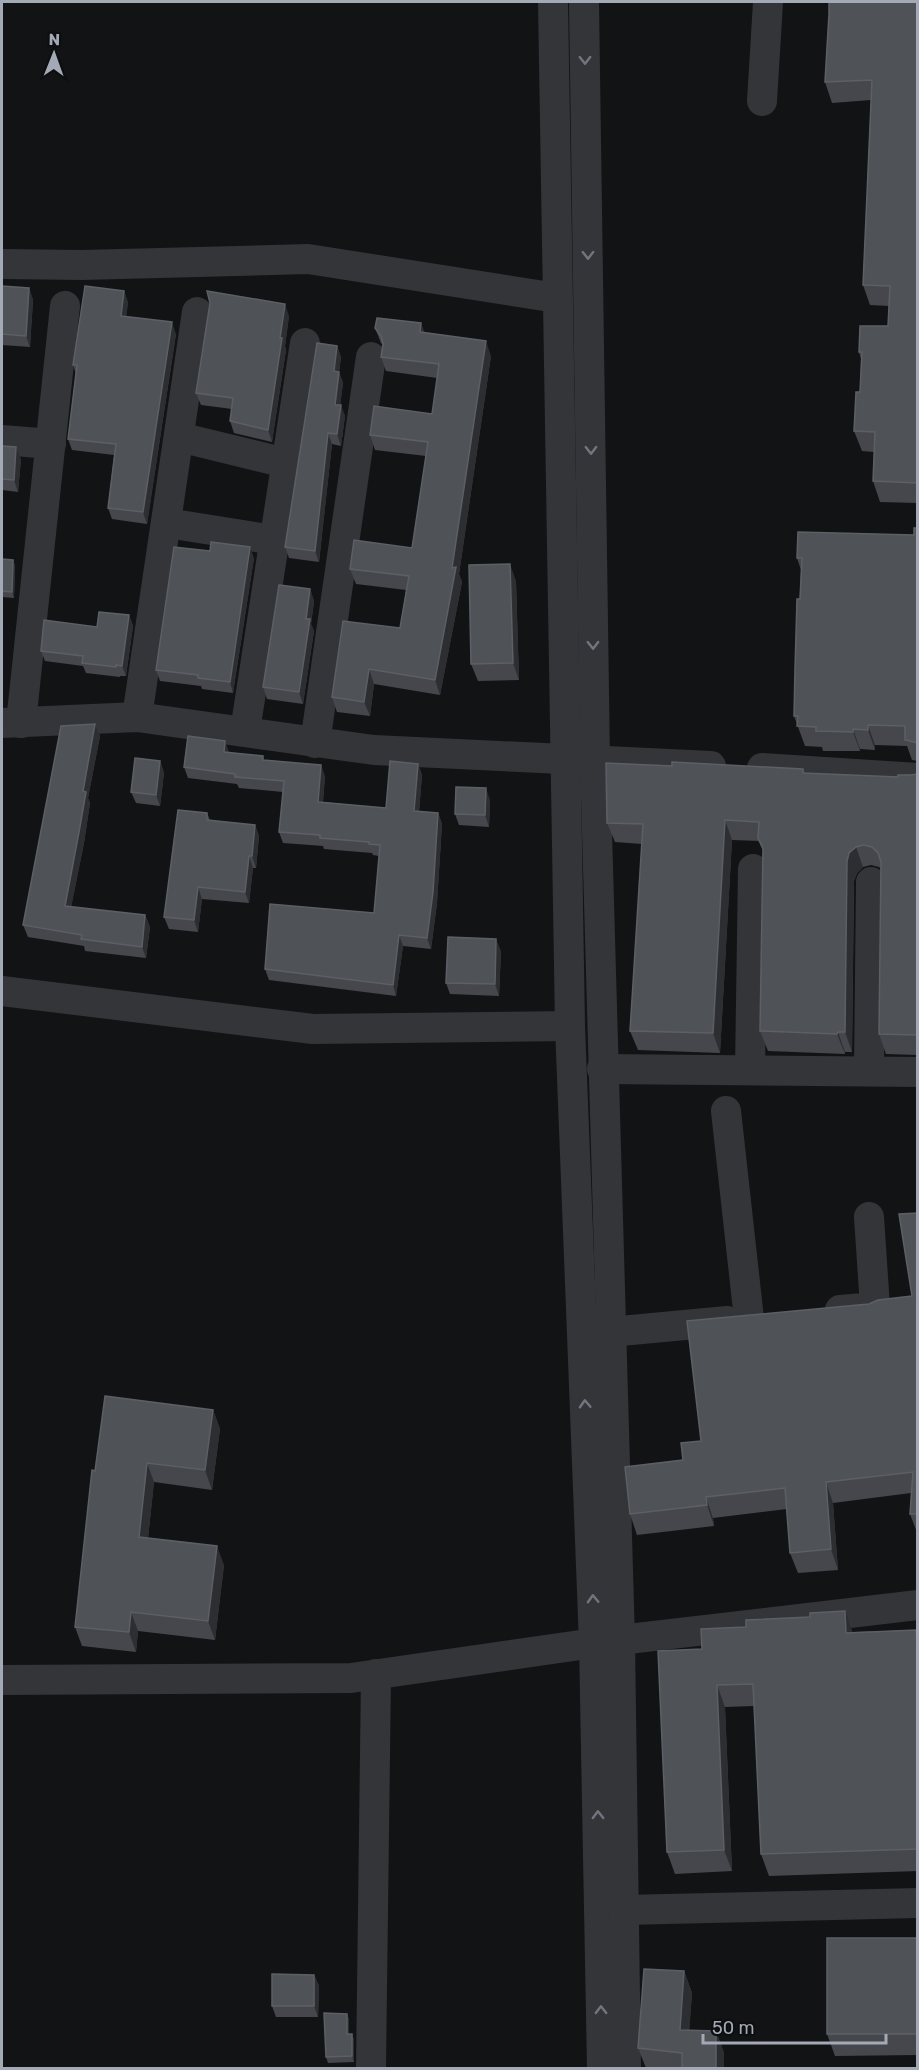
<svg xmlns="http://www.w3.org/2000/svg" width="919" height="2070" viewBox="0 0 919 2070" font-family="Rubik,sans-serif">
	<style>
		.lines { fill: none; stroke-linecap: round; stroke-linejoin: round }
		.minor { stroke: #333539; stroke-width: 30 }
		.wall { fill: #45474c }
		.shaded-wall { fill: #2c2e31 }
		.building { fill: #4f5257; stroke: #5c6066; stroke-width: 1.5 }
		.oneway { stroke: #71757e }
	</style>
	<rect width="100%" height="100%" fill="#121314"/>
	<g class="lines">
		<g class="minor">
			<polyline points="553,2 570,1026 594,1643 602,2068"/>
			<polyline points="584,2 595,761 620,1641 626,2068"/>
			<polyline points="762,101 768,2"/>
			<polyline points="2,264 82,265 308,259 557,298"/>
			<polyline points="179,437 286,463"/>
			<polyline points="2,440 51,444"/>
			<polyline points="167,523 274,540"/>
			<polyline points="137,717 197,312"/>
			<polyline points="2,723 137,717 374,750 711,766"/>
			<polyline points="21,723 65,306"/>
			<polyline points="245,731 305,343"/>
			<polyline points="315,743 371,357"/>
			<polyline points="762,768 918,778"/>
			<polyline points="2,991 313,1029 570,1026"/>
			<polyline points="602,1069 918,1072"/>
			<polyline points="750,1069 753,869"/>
			<polyline points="869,1071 871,882"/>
			<polyline points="726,1111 749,1319"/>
			<polyline points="840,1310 875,1307 869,1217"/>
			<polyline points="610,1332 727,1321"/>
			<polyline points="2,1680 351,1678 594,1643 918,1605"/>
			<polyline points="623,1910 918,1903"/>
			<polyline points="371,2068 376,1674"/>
		</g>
	</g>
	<g class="wall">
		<polygon points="918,2 918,503 880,502 873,481 874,452 862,451 854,431 860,392 861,359 859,352 888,326 889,306 870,305 863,285 871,100 832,103 825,82"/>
		<polygon points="2,286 29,288 33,300 30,347 2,345"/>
		<polygon points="124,291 128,303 126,316 176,334 147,524 112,519 108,508 114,455 72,450 68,439 76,374 73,365"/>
		<polygon points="289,316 285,346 286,350 272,442 234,433 230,421 232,409 201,405 196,393"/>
		<polygon points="375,328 425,333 491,356 459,574 462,582 440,695 374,684 370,716 337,712 332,697 400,628 406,590 356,584 350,569 412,548 426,456 375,450 370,435 432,414 437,378 386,371 381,357 383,345 381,343"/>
		<polygon points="337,346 341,357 339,372 343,383 340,405 345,416 341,446 332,444 319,562 289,558 285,547"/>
		<polygon points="2,446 21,459 18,492 2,490"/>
		<polygon points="918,528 918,761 912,760 907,746 875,745 875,750 860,749 860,751 823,751 822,747 805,746 794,716 801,570 797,558 914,535"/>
		<polygon points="254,558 233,693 202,689 201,686 160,681 156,670"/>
		<polygon points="2,559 13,560 15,566 14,598 2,597"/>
		<polygon points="516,581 519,680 478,681 471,664"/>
		<polygon points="310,589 314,601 311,624 314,631 303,704 267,699 263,687"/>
		<polygon points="129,615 133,626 126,676 120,676 120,677 86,673 83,666 45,661 41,651 97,627"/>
		<polygon points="95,724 100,736 88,798 90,803 84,843 71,907 145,915 150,927 146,958 85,951 84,946 28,937 23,925"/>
		<polygon points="229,752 325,776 323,802 386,808 418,764 422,775 419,812 438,813 442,824 437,903 431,949 403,946 396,996 269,980 265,969 374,913 379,856 373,855 372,853 324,849 323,846 283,843 279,832 283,792 239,788 237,784 188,778 184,767"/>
		<polygon points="160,761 164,773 160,806 136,803 131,792"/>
		<polygon points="672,766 803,769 805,773 898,777 918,774 918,1055 886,1054 879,1034 881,869 879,867 871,865 863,867 857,873 854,881 852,1052 845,1052 845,1054 768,1051 760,1031 763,851 760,841 732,840 720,1053 638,1050 630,1031 642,844 615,842 607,823"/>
		<polygon points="490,800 489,827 459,825 455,814"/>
		<polygon points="207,813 210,820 255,825 259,836 256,868 253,868 249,903 202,899 198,932 169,929 164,917"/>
		<polygon points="501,951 499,996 450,994 446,983"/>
		<polygon points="918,1213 918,1535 910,1514 911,1493 833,1503 838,1570 798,1573 790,1553 787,1509 713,1518 714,1526 637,1535 630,1514 701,1441 869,1304 912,1296"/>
		<polygon points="213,1410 220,1429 212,1490 154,1482 148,1538 224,1565 215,1640 138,1631 136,1652 82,1646 75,1627 95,1471"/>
		<polygon points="916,1630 918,1634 918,1871 769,1876 761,1854 754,1706 725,1707 732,1871 675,1874 667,1852 702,1649 853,1632"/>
		<polygon points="918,1938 918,2055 835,2056 827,2034"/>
		<polygon points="684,1971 692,1993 689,2030 716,2031 724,2053 724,2068 646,2068 638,2048"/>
		<polygon points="314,1975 319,1986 318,2017 276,2017 272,2006"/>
		<polygon points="347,2014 349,2020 349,2034 352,2034 354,2040 354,2062 328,2063 326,2057"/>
	</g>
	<g class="shaded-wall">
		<polygon points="29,288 33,300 30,347 26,336"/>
		<polygon points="124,291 128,303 125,327 121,316"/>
		<polygon points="285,304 289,316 285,346 286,350 272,442 268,430"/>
		<polygon points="172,322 176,334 147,524 143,512"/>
		<polygon points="421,323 427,338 420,332"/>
		<polygon points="486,341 491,356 459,574 462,582 440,695 435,680"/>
		<polygon points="337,346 341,357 338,382 334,371"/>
		<polygon points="339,372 343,383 339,416 335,405"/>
		<polygon points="341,405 345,416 341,446 337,434"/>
		<polygon points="328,433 332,444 319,562 315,551"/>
		<polygon points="16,447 21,459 18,492 14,480"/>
		<polygon points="250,547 254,558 233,693 230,682"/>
		<polygon points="13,560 15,566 14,598 12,592"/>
		<polygon points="510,564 516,581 519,680 513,663"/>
		<polygon points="310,589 314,601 311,624 314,631 303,704 299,692"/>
		<polygon points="129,615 133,626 126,676 122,666"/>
		<polygon points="369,669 374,684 370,716 364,702"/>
		<polygon points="95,724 100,736 88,798 90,803 84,843 69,918 65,906 83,791"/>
		<polygon points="868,725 875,745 875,750 868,730"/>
		<polygon points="853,729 860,749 860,751 853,732"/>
		<polygon points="225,741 229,752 228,763 224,752"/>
		<polygon points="160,761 164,773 160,806 156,795"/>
		<polygon points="418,764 422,775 418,822 414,811"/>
		<polygon points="321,765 325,776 322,813 318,802"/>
		<polygon points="486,788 490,800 489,827 485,815"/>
		<polygon points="438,813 442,824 437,903 431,949 427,938"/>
		<polygon points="725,820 732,840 720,1053 713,1033"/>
		<polygon points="255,825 259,836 256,868 252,856"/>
		<polygon points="856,847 863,867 857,873 854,881 852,1052 845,1032 847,861 849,853"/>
		<polygon points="249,856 253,868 249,903 245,892"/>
		<polygon points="198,887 202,899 198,932 194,920"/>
		<polygon points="145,915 150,927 146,958 142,947"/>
		<polygon points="399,935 403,946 396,996 393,985"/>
		<polygon points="496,939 501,951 499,996 495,984"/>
		<polygon points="838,1032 845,1052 845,1054 837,1034"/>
		<polygon points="213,1410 220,1429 212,1490 205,1470"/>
		<polygon points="147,1463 154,1482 146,1557 139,1537"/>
		<polygon points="826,1482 833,1503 838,1570 831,1549"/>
		<polygon points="706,1497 713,1518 714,1526 707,1505"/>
		<polygon points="217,1546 224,1565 215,1640 208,1621"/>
		<polygon points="845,1611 853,1633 846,1633"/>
		<polygon points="131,1612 138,1631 136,1652 129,1632"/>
		<polygon points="717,1685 725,1707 732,1871 724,1850"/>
		<polygon points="684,1971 692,1993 688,2051 680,2030"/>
		<polygon points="314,1975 319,1986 318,2017 314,2006"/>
		<polygon points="347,2014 349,2020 349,2040 347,2034"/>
		<polygon points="716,2031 724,2053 724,2068 716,2068"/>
		<polygon points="352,2034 354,2040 354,2062 352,2056"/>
	</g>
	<g class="building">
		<polygon points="829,2 918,2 918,483 873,481 875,432 854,431 856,392 860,392 862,352 859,352 860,326 888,326 890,286 863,285 872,80 825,82 829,14"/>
		<polygon points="2,286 29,288 26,336 2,334"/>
		<polygon points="85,286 124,291 121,316 172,322 143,512 108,508 116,444 68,439 77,365 73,365"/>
		<polygon points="207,291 285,304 280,338 282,338 268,430 230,421 233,398 196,393 210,303"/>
		<polygon points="377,318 421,323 420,332 486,341 452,568 456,567 435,680 369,669 364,702 332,697 343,621 400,628 409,576 350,569 354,540 412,548 428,442 370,435 374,406 432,414 439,364 381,357 383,344 381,336 375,328"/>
		<polygon points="317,343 337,346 334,371 339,372 335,405 341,405 337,434 328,433 315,551 285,547"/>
		<polygon points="2,446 16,447 14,480 2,479"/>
		<polygon points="914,528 918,528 918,743 905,740 905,726 868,725 868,730 853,729 853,732 816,731 816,727 797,726 798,716 794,716 795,669 797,599 800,599 802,558 797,558 798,532 914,535"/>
		<polygon points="211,542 250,547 230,682 198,678 198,675 156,670 174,547 210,551"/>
		<polygon points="2,559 13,560 12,592 2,591"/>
		<polygon points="510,564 513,663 471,664 469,565"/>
		<polygon points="279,585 310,589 306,619 310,619 299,692 263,687"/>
		<polygon points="99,612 129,615 122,666 116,665 116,667 82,663 83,656 41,651 44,620 97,627"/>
		<polygon points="95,724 83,791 86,792 79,832 65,906 145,915 142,947 81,939 82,935 23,925 61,726"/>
		<polygon points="188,736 225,741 224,752 263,756 263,760 321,765 318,802 386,808 390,761 418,764 414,811 438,813 433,892 427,938 399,935 393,985 265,969 270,904 374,913 380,845 369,844 369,842 320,838 320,835 279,832 284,781 235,777 235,774 184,767"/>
		<polygon points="135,758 160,761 156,795 131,792"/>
		<polygon points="672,762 803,769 803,773 898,777 898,775 910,775 918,774 918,1035 879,1034 881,862 878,853 872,847 863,845 856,847 849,853 847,861 845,1032 838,1032 837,1034 760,1031 763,849 758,838 759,822 725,820 713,1033 630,1031 643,824 607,823 606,763 672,766"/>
		<polygon points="456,787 486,788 485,815 455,814"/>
		<polygon points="178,810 207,813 207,820 255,825 252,856 249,856 245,892 198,887 194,920 164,917"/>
		<polygon points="448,937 496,939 495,984 446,983"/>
		<polygon points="918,1213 918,1514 910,1514 913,1472 826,1482 831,1549 790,1553 785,1488 706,1497 707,1505 630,1514 625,1467 683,1460 681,1443 701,1441 687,1321 869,1304 878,1300 912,1296 899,1214"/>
		<polygon points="105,1396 213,1410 205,1470 147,1463 139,1537 217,1546 208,1621 131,1612 129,1632 75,1627 92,1470 95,1471"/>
		<polygon points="845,1611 846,1633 916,1630 918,1661 918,1849 761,1854 753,1684 717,1685 724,1850 667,1852 658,1651 702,1649 701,1629 746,1627 746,1620 810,1617 810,1613"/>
		<rect x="827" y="1938" width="91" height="96"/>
		<polygon points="644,1969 684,1971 680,2030 716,2031 716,2068 682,2068 682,2053 638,2048"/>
		<polygon points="272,1974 314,1975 314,2006 272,2006"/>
		<polygon points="324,2013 347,2014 347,2034 352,2034 352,2056 326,2057"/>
	</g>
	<defs><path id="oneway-chevron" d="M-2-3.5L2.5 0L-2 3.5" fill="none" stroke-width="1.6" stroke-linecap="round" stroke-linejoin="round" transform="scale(1.5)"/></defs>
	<g class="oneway">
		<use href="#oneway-chevron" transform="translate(585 60) rotate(89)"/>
		<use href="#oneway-chevron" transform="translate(588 255) rotate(89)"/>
		<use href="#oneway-chevron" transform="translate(591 450) rotate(89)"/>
		<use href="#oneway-chevron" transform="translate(593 645) rotate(89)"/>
		<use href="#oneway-chevron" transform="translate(585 1404) rotate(-93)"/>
		<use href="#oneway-chevron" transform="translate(593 1599) rotate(-92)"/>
		<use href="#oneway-chevron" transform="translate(598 1815) rotate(-91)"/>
		<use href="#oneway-chevron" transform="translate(601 2010) rotate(-91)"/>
	</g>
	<rect width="919" height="2070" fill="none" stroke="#a3aab6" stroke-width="6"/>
	<g transform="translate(54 54) rotate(1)" stroke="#0d0e0f" stroke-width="4.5" paint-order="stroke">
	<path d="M0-4.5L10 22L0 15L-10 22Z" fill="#a3aab6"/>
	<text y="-9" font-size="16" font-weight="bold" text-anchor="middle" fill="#a3aab6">N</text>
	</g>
	<path d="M703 2034v9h183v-9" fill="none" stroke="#a3aab6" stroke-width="3"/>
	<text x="712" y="2034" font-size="18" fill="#a3aab6" stroke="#0d0e0f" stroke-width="4.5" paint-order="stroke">50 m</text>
</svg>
